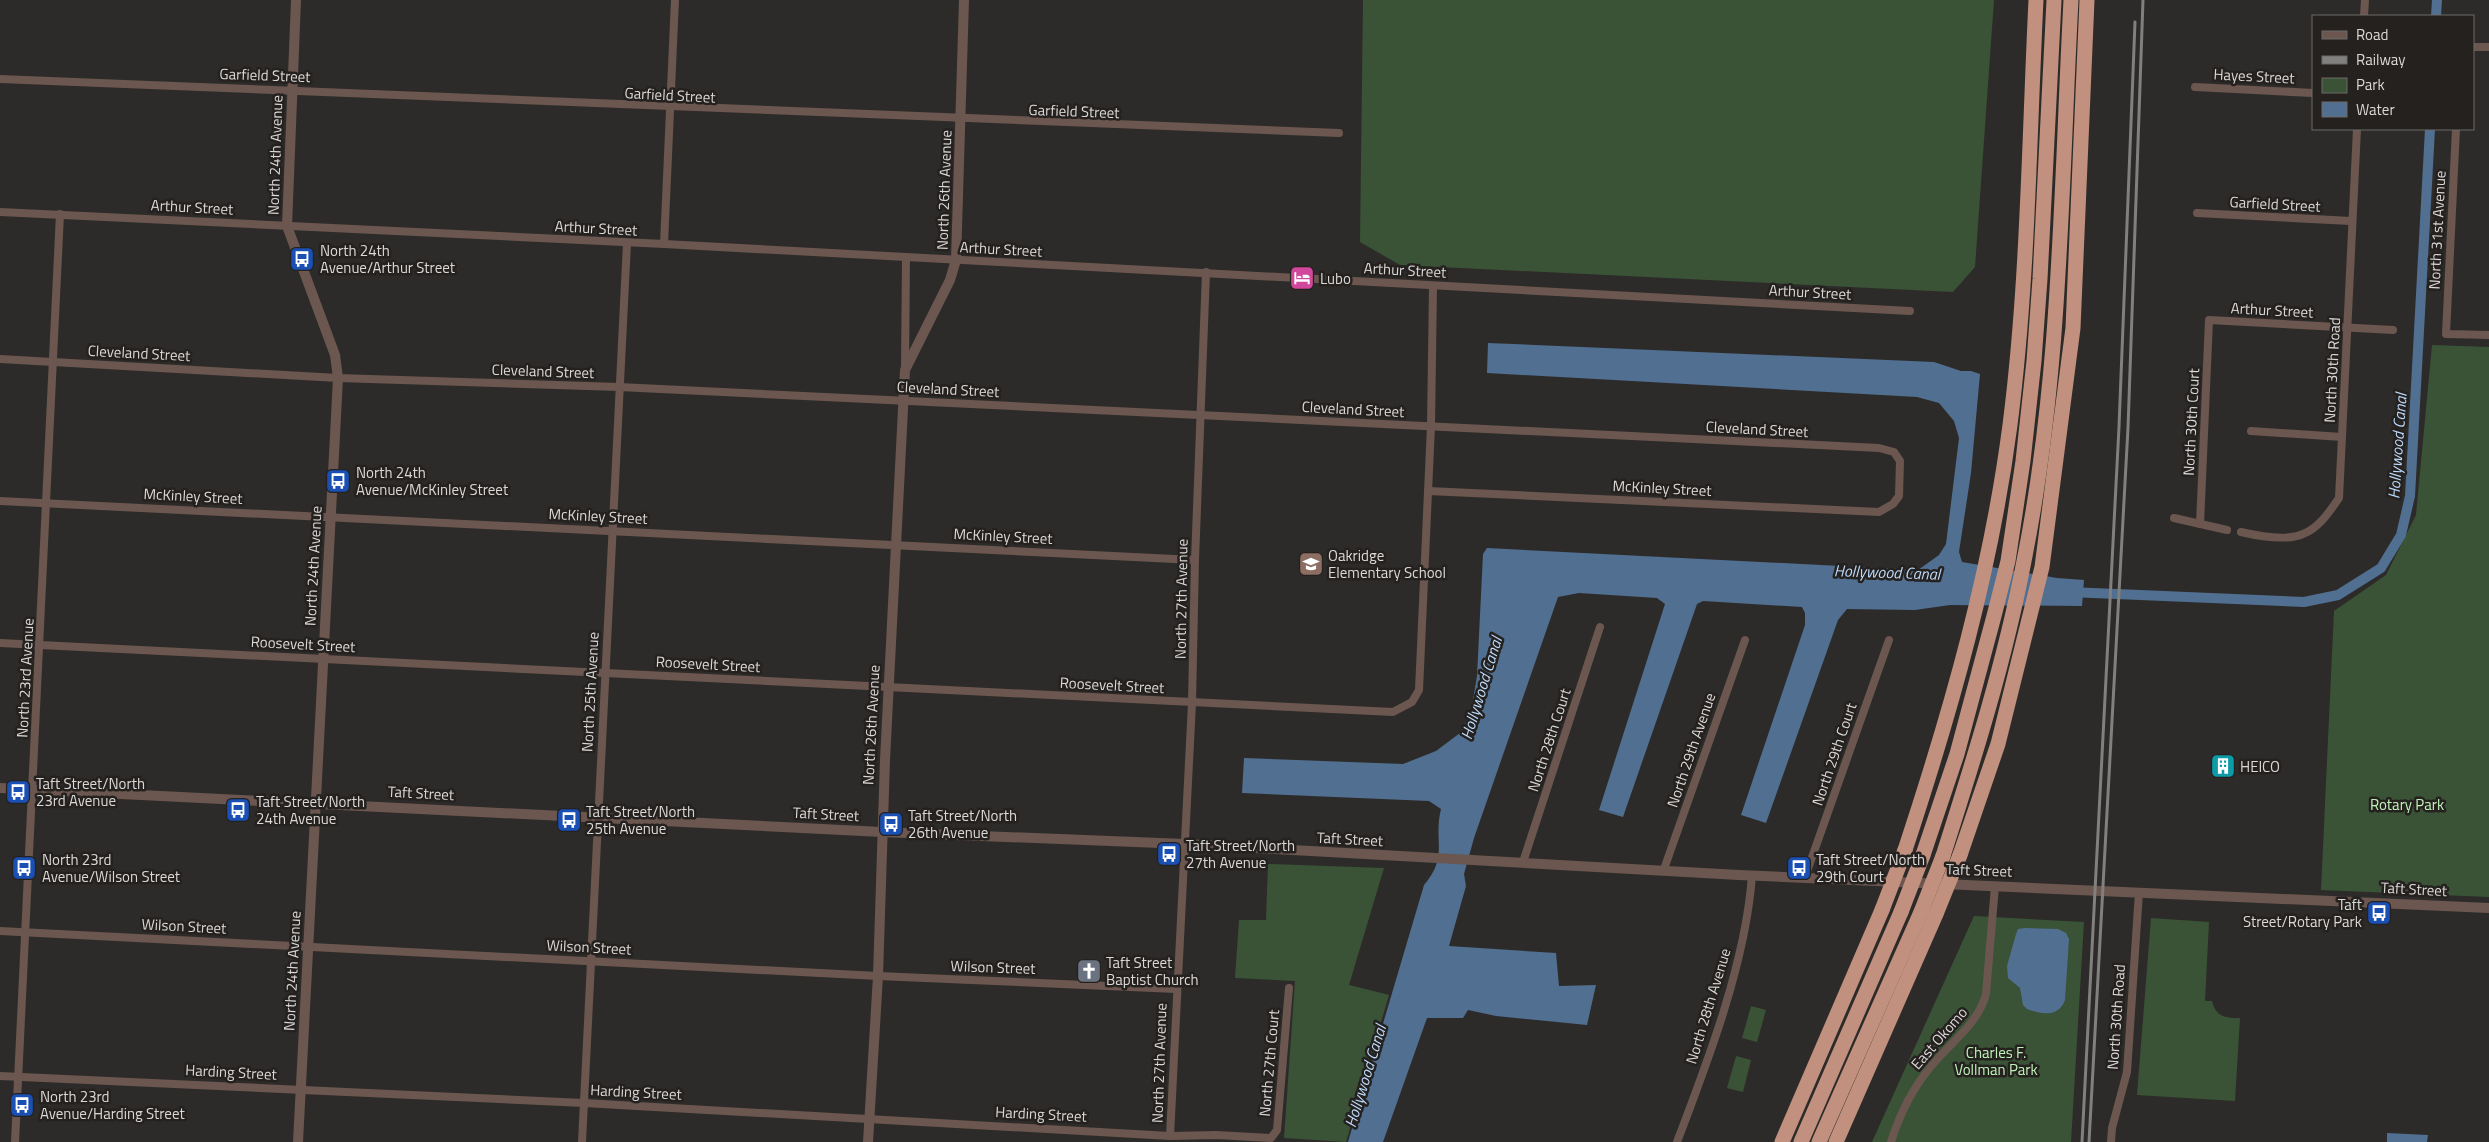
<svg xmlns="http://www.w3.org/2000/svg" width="2489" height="1142" viewBox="0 0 2489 1142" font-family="'Titillium Web',sans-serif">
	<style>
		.green { fill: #3a5337 }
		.water { fill: #506f91 }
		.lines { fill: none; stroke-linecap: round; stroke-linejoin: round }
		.canal { stroke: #506f91; stroke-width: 10 }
		.minor { stroke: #6b574f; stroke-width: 8 }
		.tertiary { stroke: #6b574f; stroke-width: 10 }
		.motorway { stroke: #c1907e; stroke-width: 15 }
		.rail { stroke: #82807e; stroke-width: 3 }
		.motorway-bridge { stroke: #c1907e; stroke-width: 15 }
		.labels { text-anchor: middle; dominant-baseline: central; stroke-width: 5; stroke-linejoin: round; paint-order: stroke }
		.street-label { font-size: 15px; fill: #dbd9d8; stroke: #24211f }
		.poi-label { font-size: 15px; fill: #dbd9d8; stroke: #24211f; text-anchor: start }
		.park-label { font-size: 15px; fill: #bff2b8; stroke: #24211f }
		.water-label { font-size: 16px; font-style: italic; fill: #bbd9fa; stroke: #24211f }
	</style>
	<rect width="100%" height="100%" fill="#2d2b29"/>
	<g class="green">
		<polygon points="1363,0 1994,0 1975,267 1953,292 1400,265 1360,242"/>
		<polygon points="2432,345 2489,347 2489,897 2321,890 2334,611 2386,575 2416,515"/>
		<polygon points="1268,864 1384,868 1349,985 1389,995 1346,1142 1284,1138 1295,981 1235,978 1239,920 1266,920"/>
		<polygon points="1974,916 2084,922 2071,1142 1872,1142"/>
		<path d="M 2151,918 L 2209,922 L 2205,1001 L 2212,1001 C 2216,1017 2225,1018 2240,1018 L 2235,1101 L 2137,1095 Z"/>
		<polygon points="1751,1006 1766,1010 1757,1042 1742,1038"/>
		<polygon points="1736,1056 1751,1060 1743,1092 1727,1088"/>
	</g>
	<g class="water">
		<path d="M 1488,343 L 1934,362 L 1961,371 L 1971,371 L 1980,374 L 1971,473 L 1959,552 L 1962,562 L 2057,578 L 2084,580 L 2082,606 L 1950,605 L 1915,610 L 1847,609 L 1838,620 L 1766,823 L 1741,815 L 1805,625 L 1805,613 L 1802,607 L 1703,601 L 1697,604 L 1623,817 L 1599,810 L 1665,604 L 1657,598 L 1579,593 L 1558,597 L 1474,838 L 1464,874 L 1466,886 L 1449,946 L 1556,953 L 1559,986 L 1596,985 L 1587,1025 L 1496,1016 L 1468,1010 L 1463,1018 L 1427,1018 L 1383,1142 L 1348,1142 L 1424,885 C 1449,856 1433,841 1441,809 L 1429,801 L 1242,793 L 1244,758 L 1403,764 L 1436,751 L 1460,733 L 1471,712 L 1477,676 L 1483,554 L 1487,548 L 1918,570 L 1939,555 L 1946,544 L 1959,438 L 1954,421 L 1939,403 L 1917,397 L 1487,373 Z"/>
		<path d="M 2025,928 L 2058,929 L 2066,933 L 2069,939 L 2065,1000 C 2059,1017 2042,1015 2027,1009 L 2023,1005 L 2020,988 L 2008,978 L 2007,966 L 2016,934 L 2018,929 Z"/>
		<polygon points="2387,1133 2428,1135 2427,1142 2387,1142"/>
	</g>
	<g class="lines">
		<g class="canal">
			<polyline points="2436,16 2437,0"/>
			<polyline points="2069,592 2304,602 2338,595 2381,568 2401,535 2410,496 2430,129"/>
		</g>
		<g class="minor">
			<polyline points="2364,16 2365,0"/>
			<polyline points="2473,47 2489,47"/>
			<path d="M 0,79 C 446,96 892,119 1339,133"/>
			<polyline points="2195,87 2313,93"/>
			<polyline points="2456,129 2446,334 2489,335"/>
			<polyline points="0,212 664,244 1910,311"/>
			<polyline points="2197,213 2351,221"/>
			<polyline points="664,244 675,0"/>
			<polyline points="0,359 338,378 619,387 1879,448 1894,452 1900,461 1899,496 1893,504 1879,512 1428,491"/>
			<polyline points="905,368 906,257"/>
			<polyline points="2251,431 2342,437"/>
			<polyline points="0,501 1195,560"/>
			<polyline points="2174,518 2227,530"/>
			<polyline points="2200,524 2209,320 2393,330"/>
			<path d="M 2241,532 C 2258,536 2287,541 2303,534 C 2319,528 2330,511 2339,498 L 2357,129"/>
			<polyline points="0,643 1393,712 1412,702 1419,690 1431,426 1433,286"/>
			<polyline points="1523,862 1600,627"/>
			<polyline points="1664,869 1745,640"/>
			<polyline points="1805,877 1889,640"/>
			<polyline points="0,931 878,976 1176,989"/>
			<polyline points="0,1076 584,1103 1170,1136 1216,1135 1271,1138 1277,1130 1289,988"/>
			<polyline points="1170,1136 1192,703 1195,560 1206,272"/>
			<polyline points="15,1142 60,214"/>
			<polyline points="582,1142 627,243"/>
			<path d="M 1677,1142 C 1708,1061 1746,962 1752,875"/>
			<path d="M 1891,1142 C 1900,1113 1913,1087 1933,1064 C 1952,1041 1978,1024 1986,994 L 1995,886"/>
			<polyline points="2111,1142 2112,1128 2127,1072 2139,892"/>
		</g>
		<g class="tertiary">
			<polyline points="296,0 287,226 335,355 338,378 298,1142"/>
			<polyline points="0,788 882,832 1185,844 1739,875 2489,908"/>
			<polyline points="868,1142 878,976 885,760 905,370 950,280 956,260 964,0"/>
		</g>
		<g class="motorway">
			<path d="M 1905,850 C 1951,711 1991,571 2010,425 C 2028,284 2029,141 2036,0"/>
			<polyline points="1923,855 1957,754 1994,616 2008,561 2023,461 2034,361 2040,279 2054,0"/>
			<polyline points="1960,855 1998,744 2042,567 2073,328 2087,0"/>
			<path d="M 1943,856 C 1974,759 2005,661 2024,561 C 2061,377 2061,187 2071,0"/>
			<polyline points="1782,1142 1882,910"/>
			<polyline points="1801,1142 1901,912"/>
			<polyline points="1819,1142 1921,912"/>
			<polyline points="1836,1142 1936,914"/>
		</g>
		<g class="rail">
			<polyline points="2082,1142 2119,427 2135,22"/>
			<polyline points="2089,1142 2128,428 2143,0"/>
		</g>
		<g class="motorway-bridge">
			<polyline points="1882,910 1905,850"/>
			<polyline points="1901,912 1923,855"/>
			<polyline points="1921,912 1943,856"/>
			<polyline points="1936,914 1960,855"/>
		</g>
	</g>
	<defs>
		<symbol id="bus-square" viewBox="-11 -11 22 22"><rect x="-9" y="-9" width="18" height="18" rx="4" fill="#1a4fb4" stroke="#24211f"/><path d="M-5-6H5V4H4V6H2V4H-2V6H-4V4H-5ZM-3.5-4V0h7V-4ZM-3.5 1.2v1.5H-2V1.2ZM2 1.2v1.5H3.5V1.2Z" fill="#fff"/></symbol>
		<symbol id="hotel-square" viewBox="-11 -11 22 22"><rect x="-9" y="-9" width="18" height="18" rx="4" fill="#d1479c" stroke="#24211f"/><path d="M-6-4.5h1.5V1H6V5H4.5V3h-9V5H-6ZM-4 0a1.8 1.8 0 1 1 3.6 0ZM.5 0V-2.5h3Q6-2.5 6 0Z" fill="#fff"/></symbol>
		<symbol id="school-square" viewBox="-11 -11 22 22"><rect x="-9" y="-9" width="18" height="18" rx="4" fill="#8d6e63" stroke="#24211f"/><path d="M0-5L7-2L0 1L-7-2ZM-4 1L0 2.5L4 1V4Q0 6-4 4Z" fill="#fff"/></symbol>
		<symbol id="building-square" viewBox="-11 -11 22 22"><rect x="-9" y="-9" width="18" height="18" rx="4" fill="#0f9aa8" stroke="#24211f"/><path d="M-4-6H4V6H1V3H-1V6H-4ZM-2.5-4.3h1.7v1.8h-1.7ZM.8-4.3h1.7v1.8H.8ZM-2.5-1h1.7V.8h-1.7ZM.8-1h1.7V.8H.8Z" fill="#fff"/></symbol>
		<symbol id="church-square" viewBox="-11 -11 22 22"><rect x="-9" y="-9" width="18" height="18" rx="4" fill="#6b7280" stroke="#24211f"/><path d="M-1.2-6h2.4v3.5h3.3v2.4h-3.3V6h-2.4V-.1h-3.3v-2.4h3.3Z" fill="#fff"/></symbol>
	</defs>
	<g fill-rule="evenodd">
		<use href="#bus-square" x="288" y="245" width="28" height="28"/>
		<use href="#hotel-square" x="1288" y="264" width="28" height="28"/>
		<use href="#bus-square" x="324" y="467" width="28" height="28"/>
		<use href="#school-square" x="1297" y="550" width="28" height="28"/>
		<use href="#building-square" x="2209" y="752" width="28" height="28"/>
		<use href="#bus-square" x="4" y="778" width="28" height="28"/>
		<use href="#bus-square" x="224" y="796" width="28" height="28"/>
		<use href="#bus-square" x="555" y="806" width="28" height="28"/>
		<use href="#bus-square" x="877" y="810" width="28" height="28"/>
		<use href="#bus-square" x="1155" y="840" width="28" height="28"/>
		<use href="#bus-square" x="10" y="854" width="28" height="28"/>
		<use href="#bus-square" x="1785" y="854" width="28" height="28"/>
		<use href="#bus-square" x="2365" y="899" width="28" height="28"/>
		<use href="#church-square" x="1075" y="957" width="28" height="28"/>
		<use href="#bus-square" x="8" y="1091" width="28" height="28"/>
	</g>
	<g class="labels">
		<g class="street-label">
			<text transform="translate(265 75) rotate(2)">Garfield Street</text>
			<text transform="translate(2254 76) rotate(3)">Hayes Street</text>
			<text transform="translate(670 95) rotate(3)">Garfield Street</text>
			<text transform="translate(1074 111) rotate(2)">Garfield Street</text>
			<text transform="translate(275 155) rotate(-88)">North 24th Avenue</text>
			<text transform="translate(944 190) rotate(-88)">North 26th Avenue</text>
			<text transform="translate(2275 204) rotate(3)">Garfield Street</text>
			<text transform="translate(192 207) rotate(3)">Arthur Street</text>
			<text transform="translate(596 228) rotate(3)">Arthur Street</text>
			<text transform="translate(2437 230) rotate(-87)">North 31st Avenue</text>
			<text transform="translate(1001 249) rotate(3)">Arthur Street</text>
			<text transform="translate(1405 270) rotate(3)">Arthur Street</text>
			<text transform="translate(1810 292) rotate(3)">Arthur Street</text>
			<text transform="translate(2272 310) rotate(3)">Arthur Street</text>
			<text transform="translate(139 353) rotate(3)">Cleveland Street</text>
			<text transform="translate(2332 370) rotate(-87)">North 30th Road</text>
			<text transform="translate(543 371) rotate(2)">Cleveland Street</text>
			<text transform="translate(948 389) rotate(3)">Cleveland Street</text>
			<text transform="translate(1353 409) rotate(3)">Cleveland Street</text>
			<text transform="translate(2191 422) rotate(-87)">North 30th Court</text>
			<text transform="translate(1757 429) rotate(3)">Cleveland Street</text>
			<text transform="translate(1662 488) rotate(3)">McKinley Street</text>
			<text transform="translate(193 496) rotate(3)">McKinley Street</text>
			<text transform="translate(598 516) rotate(3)">McKinley Street</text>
			<text transform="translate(1003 536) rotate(3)">McKinley Street</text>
			<text transform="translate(313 566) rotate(-87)">North 24th Avenue</text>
			<text transform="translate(1181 599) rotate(-89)">North 27th Avenue</text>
			<text transform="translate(303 644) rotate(3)">Roosevelt Street</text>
			<text transform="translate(708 664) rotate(3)">Roosevelt Street</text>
			<text transform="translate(25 678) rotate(-87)">North 23rd Avenue</text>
			<text transform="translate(1112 685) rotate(3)">Roosevelt Street</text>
			<text transform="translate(590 692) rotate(-87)">North 25th Avenue</text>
			<text transform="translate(871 725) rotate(-87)">North 26th Avenue</text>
			<text transform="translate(1549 740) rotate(-72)">North 28th Court</text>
			<text transform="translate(1691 750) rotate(-71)">North 29th Avenue</text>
			<text transform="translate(1834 754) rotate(-71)">North 29th Court</text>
			<text transform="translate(421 793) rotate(3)">Taft Street</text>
			<text transform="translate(826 814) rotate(3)">Taft Street</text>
			<text transform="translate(1350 839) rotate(3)">Taft Street</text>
			<text transform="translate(1979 870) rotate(2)">Taft Street</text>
			<text transform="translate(2414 889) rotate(3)">Taft Street</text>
			<text transform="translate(184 926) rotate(3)">Wilson Street</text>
			<text transform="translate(589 947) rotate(3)">Wilson Street</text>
			<text transform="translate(993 967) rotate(2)">Wilson Street</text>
			<text transform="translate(292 971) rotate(-87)">North 24th Avenue</text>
			<text transform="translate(1708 1006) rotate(-73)">North 28th Avenue</text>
			<text transform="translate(2116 1017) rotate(-86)">North 30th Road</text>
			<text transform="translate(1939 1038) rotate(-49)">East Okomo</text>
			<text transform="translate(1159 1063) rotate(-88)">North 27th Avenue</text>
			<text transform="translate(1269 1063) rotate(-85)">North 27th Court</text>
			<text transform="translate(231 1072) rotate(3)">Harding Street</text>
			<text transform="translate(636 1092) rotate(3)">Harding Street</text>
			<text transform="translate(1041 1114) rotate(3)">Harding Street</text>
		</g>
		<g class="poi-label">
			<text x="320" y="250">North 24th<tspan x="320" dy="17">Avenue/Arthur Street</tspan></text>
			<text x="1320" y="278">Lubo</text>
			<text x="356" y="472">North 24th<tspan x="356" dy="17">Avenue/McKinley Street</tspan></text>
			<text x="1328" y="555">Oakridge<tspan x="1328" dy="17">Elementary School</tspan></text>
			<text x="2240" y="766">HEICO</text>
			<text x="36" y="783">Taft Street/North<tspan x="36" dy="17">23rd Avenue</tspan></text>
			<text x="256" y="801">Taft Street/North<tspan x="256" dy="17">24th Avenue</tspan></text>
			<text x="586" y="811">Taft Street/North<tspan x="586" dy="17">25th Avenue</tspan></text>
			<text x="908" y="815">Taft Street/North<tspan x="908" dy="17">26th Avenue</tspan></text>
			<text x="1186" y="845">Taft Street/North<tspan x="1186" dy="17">27th Avenue</tspan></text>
			<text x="42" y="859">North 23rd<tspan x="42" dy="17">Avenue/Wilson Street</tspan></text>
			<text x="1816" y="859">Taft Street/North<tspan x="1816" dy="17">29th Court</tspan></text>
			<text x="2362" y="904" text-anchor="end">Taft<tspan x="2362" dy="17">Street/Rotary Park</tspan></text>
			<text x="1106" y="962">Taft Street<tspan x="1106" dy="17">Baptist Church</tspan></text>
			<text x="40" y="1096">North 23rd<tspan x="40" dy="17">Avenue/Harding Street</tspan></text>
		</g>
		<g class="park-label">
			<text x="2407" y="804">Rotary Park</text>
			<text x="1996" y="1052">Charles F.<tspan x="1996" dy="17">Vollman Park</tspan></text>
		</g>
		<g class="water-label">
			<text transform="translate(2397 446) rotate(-86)">Hollywood Canal</text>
			<text transform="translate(1887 572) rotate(2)">Hollywood Canal</text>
			<text transform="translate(1481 688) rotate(-73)">Hollywood Canal</text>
			<text transform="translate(1365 1076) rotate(-73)">Hollywood Canal</text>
		</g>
	</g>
	<rect x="2312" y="15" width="162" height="115" fill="#24211f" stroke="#6d6b69"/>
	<rect x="2322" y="31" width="25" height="8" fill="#6b574f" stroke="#6d6b69"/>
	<text x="2356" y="40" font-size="15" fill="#dbd9d8">Road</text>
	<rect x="2322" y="56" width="25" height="8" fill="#82807e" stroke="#6d6b69"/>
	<text x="2356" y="65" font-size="15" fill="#dbd9d8">Railway</text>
	<rect x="2322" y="78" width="25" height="15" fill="#3a5337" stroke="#6d6b69"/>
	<text x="2356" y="90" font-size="15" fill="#dbd9d8">Park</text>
	<rect x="2322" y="102" width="25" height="15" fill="#506f91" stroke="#6d6b69"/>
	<text x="2356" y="115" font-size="15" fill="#dbd9d8">Water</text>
</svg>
